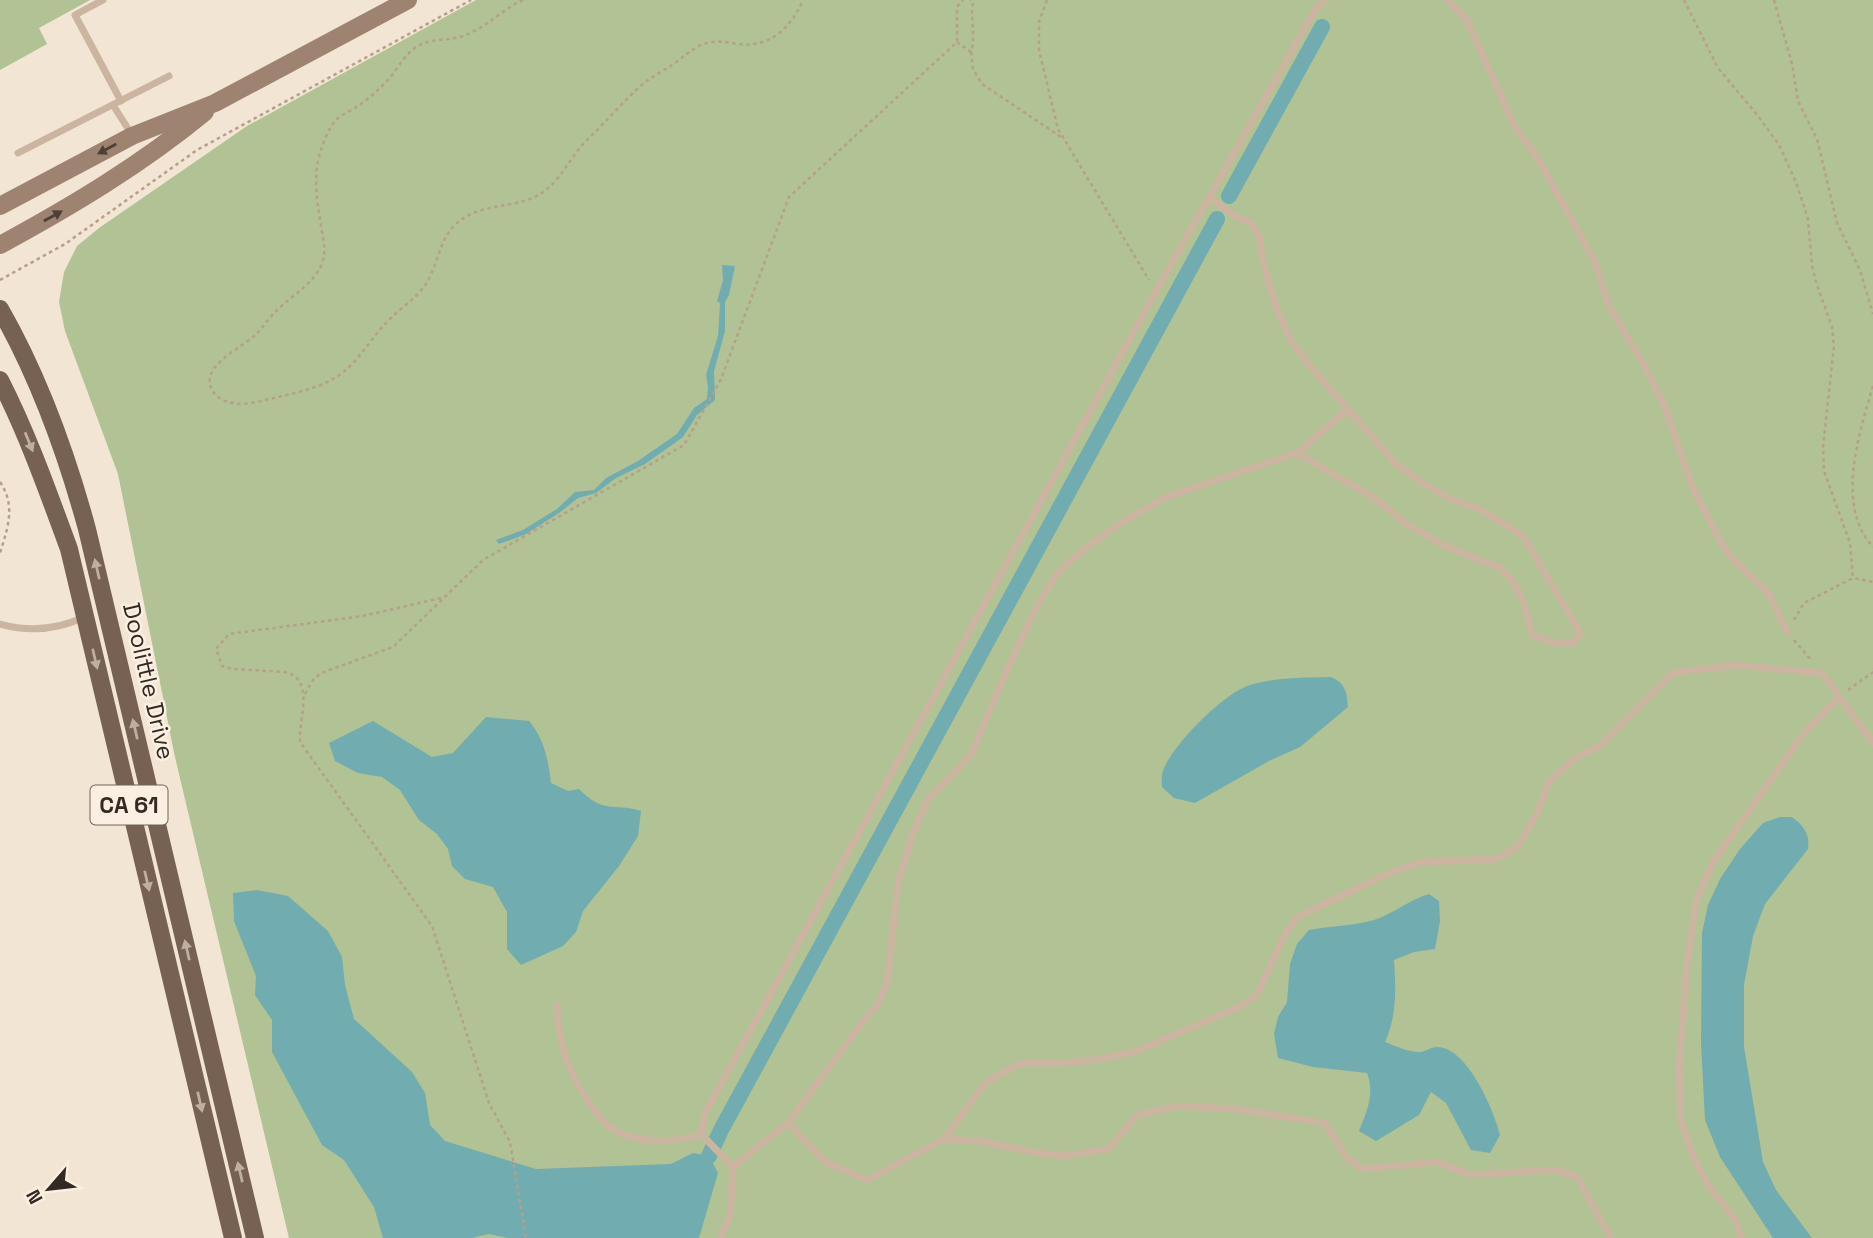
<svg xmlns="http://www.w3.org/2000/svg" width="1873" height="1238" viewBox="0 0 1873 1238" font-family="'Space Grotesk',sans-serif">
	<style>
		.green { fill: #b1c294 }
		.water { fill: #71acb1 }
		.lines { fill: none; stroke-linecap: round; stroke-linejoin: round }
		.canal { stroke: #71acb1; stroke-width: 16 }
		.path { stroke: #b79f8a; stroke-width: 2.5; stroke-dasharray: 3.5 3.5; stroke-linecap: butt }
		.lane { stroke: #cbb5a0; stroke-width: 7 }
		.secondary { stroke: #9e8371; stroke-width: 18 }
		.primary { stroke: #776153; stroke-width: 18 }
		.oneway { fill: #4e4037 }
		.oneway2 { fill: #bfafa1 }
		.labels { text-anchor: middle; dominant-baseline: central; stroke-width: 5; stroke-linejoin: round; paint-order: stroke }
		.shield { fill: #faefe1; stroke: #6f655d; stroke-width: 2 }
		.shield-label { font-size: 23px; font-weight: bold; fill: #342a24 }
		.street-label { font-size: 24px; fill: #342a24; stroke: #faefe1 }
	</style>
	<rect width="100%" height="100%" fill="#f2e5d4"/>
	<g class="green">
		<polygon points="0,0 90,0 39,28 47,44 0,70"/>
		<polygon points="476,0 1873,0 1873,1238 289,1238 175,757 118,474 65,331 59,302 64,272 77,246 99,228 247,126"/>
	</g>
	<g class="water">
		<polygon points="722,265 735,266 729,295 725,302 725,331 714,371 715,400 697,415 683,437 645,464 616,478 596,493 578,498 559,513 526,534 499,544 496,540 523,530 557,509 575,492 594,490 606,478 638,461 677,434 694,408 707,399 708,387 706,375 718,336 720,303 717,301 723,280"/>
		<path d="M 1331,677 C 1345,683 1347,692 1348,707 L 1300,747 L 1269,761 L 1195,803 L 1174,798 L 1162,787 C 1162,782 1161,776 1163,771 C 1171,746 1225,692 1250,685 C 1276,677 1304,678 1331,677 Z"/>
		<path d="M 486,717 L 529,721 C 545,740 548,760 551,783 L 568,791 L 579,789 C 605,815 612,802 641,811 L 638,836 L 619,866 L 583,911 L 576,932 L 563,946 L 521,965 L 507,949 L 507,912 L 493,887 L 465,879 L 452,866 L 448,849 L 437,834 L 419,820 L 400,790 L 382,777 L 358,773 L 335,761 L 329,743 L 373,721 L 432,757 L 453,753 Z"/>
		<path d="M 1780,817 L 1792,817 C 1804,826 1810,834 1808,849 L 1765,904 L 1753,936 L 1744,985 L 1744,1047 L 1763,1162 L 1776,1190 L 1812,1238 L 1773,1238 L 1720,1157 L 1705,1120 L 1701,1043 L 1702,933 L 1708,905 L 1720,879 L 1740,849 L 1763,823 Z"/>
		<polygon points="257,890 288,896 328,931 342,957 345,985 354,1019 412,1072 425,1093 430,1125 445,1141 536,1169 671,1164 693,1153 709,1156 718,1173 699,1238 508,1238 489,1234 472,1238 383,1238 374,1207 344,1160 322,1145 272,1052 272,1020 255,995 256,976 234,921 233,893"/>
		<path d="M 1429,894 L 1439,901 L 1440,921 L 1435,949 L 1414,952 L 1394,960 C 1396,989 1397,1016 1385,1042 C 1395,1046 1411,1053 1421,1052 C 1426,1051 1431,1047 1437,1047 C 1467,1047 1494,1110 1500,1135 L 1490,1153 L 1471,1150 L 1446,1103 L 1431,1092 L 1419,1115 L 1376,1141 L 1359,1131 C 1367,1111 1375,1093 1367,1073 L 1313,1067 L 1278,1058 L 1274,1034 L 1278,1017 L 1287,1002 L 1290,964 L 1297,944 L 1309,930 C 1330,926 1353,926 1374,920 C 1393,914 1409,900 1429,894 Z"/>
	</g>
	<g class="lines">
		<g class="canal">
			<polyline points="1229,196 1322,27"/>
			<polyline points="709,1156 721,1130 1217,219"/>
		</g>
		<g class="path">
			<path d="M 523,0 C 501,10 484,30 460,37 C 445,41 430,38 416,47 C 403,56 396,72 386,82 C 376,92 366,101 355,108 C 350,111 343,114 338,118 C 329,126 324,141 320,153 C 311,183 320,215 324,245 C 328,277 295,292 276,311 C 268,319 262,329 254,336 C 240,349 194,369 215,394 C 227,408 250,404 265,400 C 298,392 331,388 354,362 C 366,348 376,333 388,321 C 400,308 416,299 426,284 C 438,265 439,240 455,225 C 480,200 520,211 546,190 C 564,175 572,154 588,139 C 607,121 624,100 644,83 C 653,76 663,71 672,65 C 681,59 689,51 699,46 C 712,39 725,42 738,44 C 770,48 791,28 803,0"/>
			<polyline points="1047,0 1039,22 1039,50 1058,129 1149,280"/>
			<polyline points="1684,0 1718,68 1758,116 1779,145 1796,182 1808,219 1812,266 1816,282 1832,327 1834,346 1823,447 1824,471 1850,543 1853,578"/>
			<polyline points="1774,0 1792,64 1798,101 1817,139 1837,223 1860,270 1873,314"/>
			<path d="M 957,42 L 971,52 C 976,35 970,19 973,2 L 970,0"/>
			<polyline points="971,52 973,69 982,84 1061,137"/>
			<polyline points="0,280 65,244 197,150 471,0"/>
			<path d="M 1873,386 C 1859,434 1835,506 1873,547"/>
			<path d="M 0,482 C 16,506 8,527 0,553"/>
			<path d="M 441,598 L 363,616 L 229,634 L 216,649 L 222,666 L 233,669 L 285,672 C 316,679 298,720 300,742 L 432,926 L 489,1103 L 510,1142 L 526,1238"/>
			<polyline points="1794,620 1804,603 1853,578 1873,582"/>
			<polyline points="1794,640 1812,661"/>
			<polyline points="1848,690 1873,672"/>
			<polyline points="305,694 313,680 321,673 393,647 483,560 684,445 721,379 789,197 957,42 957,7 963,0"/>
		</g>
		<g class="lane">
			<polyline points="103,0 75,15 121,101"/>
			<polyline points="1447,0 1466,19 1515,127 1537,157 1595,262 1609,306 1644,365 1665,407 1692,486 1716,533 1728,554 1769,594 1787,632"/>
			<polyline points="113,105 132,135"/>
			<polyline points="18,153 169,76"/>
			<polyline points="1209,197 1233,215 1251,223 1259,236 1264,266 1277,310 1292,342 1309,365 1348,409 1297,453 1374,498 1407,524 1443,545 1500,568 1513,581 1524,604 1532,635 1554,643 1575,643 1580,632 1523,536 1480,509 1451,499 1424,484 1396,464 1348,409"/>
			<path d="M 0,624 C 29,632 57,630 84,617"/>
			<path d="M 557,1005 C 558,1046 570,1077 594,1109 C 598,1115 603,1122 608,1126 C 635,1144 671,1144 701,1134"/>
			<polyline points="788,1123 826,1162 867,1180 944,1139 986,1082 1021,1063 1061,1063 1095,1060 1137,1051 1239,1007 1257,995 1283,938 1297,917 1385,875 1421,862 1497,859 1518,846 1537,814 1548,783 1575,758 1600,746 1673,673 1734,665 1822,673 1873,743"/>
			<polyline points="701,1134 705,1113 1156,291 1313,13 1324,0"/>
			<polyline points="701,1134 733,1167 730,1216 720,1238"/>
			<polyline points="944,1139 980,1141 1033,1152 1063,1156 1109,1149 1137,1115 1180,1106 1236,1109 1325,1123 1346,1157 1362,1169 1437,1162 1471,1175 1554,1170 1576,1176 1611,1238"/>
			<polyline points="733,1167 788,1123 856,1031 877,1005 887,984 898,883 913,833 928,799 971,755 1007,670 1037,606 1057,574 1083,550 1119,524 1166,497 1297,453"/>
			<polyline points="1741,1238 1736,1221 1708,1185 1693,1156 1681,1122 1679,1067 1687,963 1696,901 1713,862 1803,734 1839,697"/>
		</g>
		<g class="secondary">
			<polyline points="0,206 132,136 215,103 408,0"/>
			<path d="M 0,245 C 72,206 142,164 205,112"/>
		</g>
		<g class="primary">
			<path d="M 0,309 C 40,379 66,452 87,529 L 255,1238"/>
			<path d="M 0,380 C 28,435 48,492 69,549 L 233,1238"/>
		</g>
	</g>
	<defs><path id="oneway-solid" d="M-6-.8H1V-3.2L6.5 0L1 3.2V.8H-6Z" transform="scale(1.75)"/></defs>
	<g class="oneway">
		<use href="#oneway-solid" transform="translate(107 149) rotate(152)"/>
		<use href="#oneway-solid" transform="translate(53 216) rotate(-29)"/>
	</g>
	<g class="oneway2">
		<use href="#oneway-solid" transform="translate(29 442) rotate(68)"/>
		<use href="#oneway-solid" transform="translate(97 569) rotate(-103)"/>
		<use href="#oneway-solid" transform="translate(95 659) rotate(77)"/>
		<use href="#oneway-solid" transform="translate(135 729) rotate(-103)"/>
		<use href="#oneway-solid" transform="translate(147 881) rotate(77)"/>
		<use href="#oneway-solid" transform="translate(187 950) rotate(-103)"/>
		<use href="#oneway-solid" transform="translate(200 1102) rotate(77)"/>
		<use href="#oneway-solid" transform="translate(240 1172) rotate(-103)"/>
	</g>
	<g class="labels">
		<rect class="shield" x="90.5" y="785.5" width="77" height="39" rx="5"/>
		<g class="shield-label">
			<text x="129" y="805">CA 61</text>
		</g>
		<g class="street-label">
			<text transform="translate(149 681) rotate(77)">Doolittle Drive</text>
		</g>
	</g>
	<g transform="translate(49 1189) rotate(242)" stroke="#faefe1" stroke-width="5" paint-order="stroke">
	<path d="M0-5L12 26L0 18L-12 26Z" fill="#342a24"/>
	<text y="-10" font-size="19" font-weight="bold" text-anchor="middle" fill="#342a24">N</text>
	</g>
</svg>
